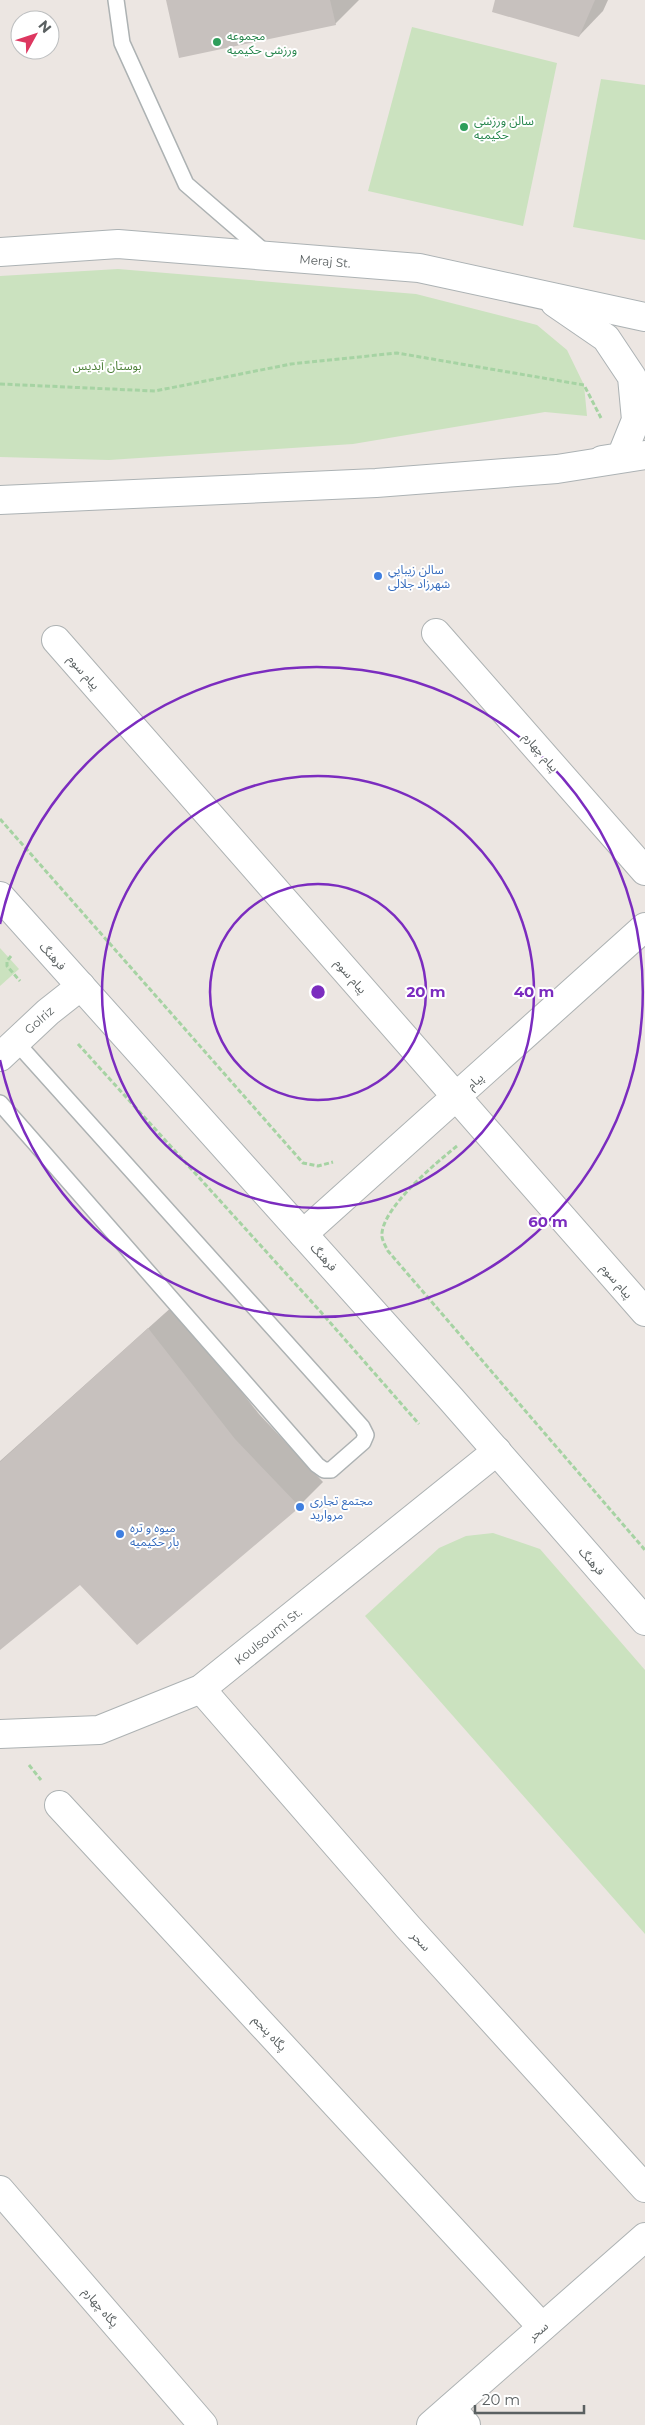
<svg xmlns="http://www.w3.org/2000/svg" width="645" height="2425" viewBox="0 0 645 2425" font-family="Montserrat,'Noto Sans Arabic',sans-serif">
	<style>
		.green { fill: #cbe2bf }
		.shadow { fill: #0003 }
		.building { fill: #c7c1be }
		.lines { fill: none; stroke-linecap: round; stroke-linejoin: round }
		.lane-casing { stroke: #adb2b3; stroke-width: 18 }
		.street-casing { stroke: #adb2b3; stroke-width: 30 }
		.secondary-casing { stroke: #acb2b4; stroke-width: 30 }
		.path { stroke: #a6d3a3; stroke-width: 3; stroke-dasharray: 5 2.5; stroke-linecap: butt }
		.lane { stroke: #fff; stroke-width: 15 }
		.street { stroke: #fff; stroke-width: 28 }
		.secondary { stroke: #fff; stroke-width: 28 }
		.ring { fill: none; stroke: #7b2cbf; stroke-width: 2.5 }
		.leisure-dot { fill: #2e9e5b; stroke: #fff; stroke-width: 2 }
		.shop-dot { fill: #3f7fe0; stroke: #fff; stroke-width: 2 }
		.labels { text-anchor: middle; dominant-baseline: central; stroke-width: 4; stroke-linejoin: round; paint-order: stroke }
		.leisure-label { font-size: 12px; fill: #27864d; stroke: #fff; text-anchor: start }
		.street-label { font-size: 12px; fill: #5a6061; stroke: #fff }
		.park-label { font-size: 12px; fill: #4e813a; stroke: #fff }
		.shop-label { font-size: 12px; fill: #366cbe; stroke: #fff; text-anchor: start }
		.centre { fill: #7b2cbf; stroke: #fff; stroke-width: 2.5 }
		.ring-label { font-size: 15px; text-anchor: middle; font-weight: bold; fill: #7b2cbf; stroke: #fff; stroke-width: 4; stroke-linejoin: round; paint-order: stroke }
	</style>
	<rect width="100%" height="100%" fill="#ece6e2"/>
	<g class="green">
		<polygon points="412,27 557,63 523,226 368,191"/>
		<polygon points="601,79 645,85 645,240 573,227"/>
		<polygon points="118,269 416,294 537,325 567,350 584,385 587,416 545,412 353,444 109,460 0,457 0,276"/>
		<polygon points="0,948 19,969 0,986"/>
		<polygon points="493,1533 540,1549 645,1670 645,1934 365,1616 439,1548 466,1536"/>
	</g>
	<g class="shadow">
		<polygon points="168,0 359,0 335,24"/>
		<polygon points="496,0 608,0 603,11 579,36"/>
		<polygon points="174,1305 259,1414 323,1482 299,1506 80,1583 0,1649 0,1461"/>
	</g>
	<g class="building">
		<polygon points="166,0 330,0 336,25 179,58"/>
		<polygon points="495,0 595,0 579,37 492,12"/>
		<polygon points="148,1328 235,1439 300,1507 137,1645 80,1585 0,1650 0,1462"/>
	</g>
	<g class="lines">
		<defs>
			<g id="lane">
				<polyline points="116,0 122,43 186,184 267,254"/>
				<polyline points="0,1103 317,1465 324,1470 331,1470 363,1442 366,1435 362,1427 16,1042"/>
			</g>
			<g id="street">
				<polyline points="436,633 645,871"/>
				<polyline points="56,640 645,1312"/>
				<polyline points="0,1057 48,1012 81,986"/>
				<polyline points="303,1234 645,927"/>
				<polyline points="201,1689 408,1927 645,2188"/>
				<polyline points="0,1734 99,1730 201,1689 497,1451"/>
				<polyline points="59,1805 542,2327"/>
				<polyline points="0,2190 203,2425"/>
				<polyline points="451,2408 466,2425"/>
				<polyline points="431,2425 645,2237"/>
			</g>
			<g id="secondary">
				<polyline points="0,252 118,244 419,268 645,317"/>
				<polyline points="555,303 606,338 632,377 636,420 621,457 602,460"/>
				<polyline points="0,500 376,483 557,469 645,455"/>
				<polyline points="0,896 451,1399 645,1621"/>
			</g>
		</defs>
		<use href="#lane" class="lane-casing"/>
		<use href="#street" class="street-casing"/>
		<use href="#secondary" class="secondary-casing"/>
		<g class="path">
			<polyline points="0,384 155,391 291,364 397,353 584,385 601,418"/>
			<polyline points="0,819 303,1163 318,1166 333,1162"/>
			<polyline points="11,956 7,961 7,966 20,981"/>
			<polyline points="78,1044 320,1311 419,1424"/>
			<path d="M 457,1146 C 437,1162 379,1210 382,1237 C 383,1242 386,1247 388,1251 L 645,1550"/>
			<polyline points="29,1765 41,1780"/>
		</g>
		<use href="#lane" class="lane"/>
		<use href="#street" class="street"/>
		<use href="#secondary" class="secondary"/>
	</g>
	<g class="ring">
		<circle cx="318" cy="992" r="108"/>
		<circle cx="318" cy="992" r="216"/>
		<path d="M0 924A325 325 0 1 1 0 1060"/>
	</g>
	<g class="leisure-dot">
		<circle cx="217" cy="42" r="5"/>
		<circle cx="464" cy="127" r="5"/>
	</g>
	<g class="shop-dot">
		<circle cx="378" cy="576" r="5"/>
		<circle cx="300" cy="1507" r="5"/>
		<circle cx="120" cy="1534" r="5"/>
	</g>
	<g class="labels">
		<g class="leisure-label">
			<text x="227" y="35">مجموعه<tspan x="227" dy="14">ورزشی حکیمیه</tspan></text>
			<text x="474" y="120">سالن ورزشی<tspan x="474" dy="14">حکیمیه</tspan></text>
		</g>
		<g class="street-label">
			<text transform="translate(325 261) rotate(5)">Meraj St.</text>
			<text transform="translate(84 672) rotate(49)">پیام سوم</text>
			<text transform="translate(541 752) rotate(49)">پیام چهارم</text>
			<text transform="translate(53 956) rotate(48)">فرهنگ</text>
			<text transform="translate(351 976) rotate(49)">پیام سوم</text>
			<text transform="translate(39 1020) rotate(-42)">Golriz</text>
			<text transform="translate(475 1081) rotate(-42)">پیام</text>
			<text transform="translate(324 1257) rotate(48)">فرهنگ</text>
			<text transform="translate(617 1281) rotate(49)">پیام سوم</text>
			<text transform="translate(592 1561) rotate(49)">فرهنگ</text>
			<text transform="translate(268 1636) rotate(-39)">Koulsoumi St.</text>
			<text transform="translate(421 1941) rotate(48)">سحر</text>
			<text transform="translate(270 2033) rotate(47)">پگاه پنجم</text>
			<text transform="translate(101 2307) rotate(49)">پگاه چهارم</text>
			<text transform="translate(538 2331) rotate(-41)">سحر</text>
		</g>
		<g class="park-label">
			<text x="107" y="365">بوستان آبدیس</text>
		</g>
		<g class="shop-label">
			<text x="388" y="569">سالن زيبايي<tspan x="388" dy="14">شهرزاد جلالى</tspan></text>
			<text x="310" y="1500">مجتمع تجاری<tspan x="310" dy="14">مروارید</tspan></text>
			<text x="130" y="1527">میوه و تره<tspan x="130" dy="14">بار حکیمیه</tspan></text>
		</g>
	</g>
	<circle cx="318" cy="992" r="8" class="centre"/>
	<g class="ring-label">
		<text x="426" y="997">20 m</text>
		<text x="534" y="997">40 m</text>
		<text x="548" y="1227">60 m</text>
	</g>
	<g transform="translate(35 35) rotate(50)"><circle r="24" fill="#ffffff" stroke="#bdbfc0"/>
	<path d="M0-4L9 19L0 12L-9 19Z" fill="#dd3760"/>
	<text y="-8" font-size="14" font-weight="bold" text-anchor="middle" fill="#5a6061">N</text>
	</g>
	<path d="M475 2405v8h109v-8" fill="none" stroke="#5a6061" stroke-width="2.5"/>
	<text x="482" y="2405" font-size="15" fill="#5a6061" stroke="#ffffff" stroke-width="4" paint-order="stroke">20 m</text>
</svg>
